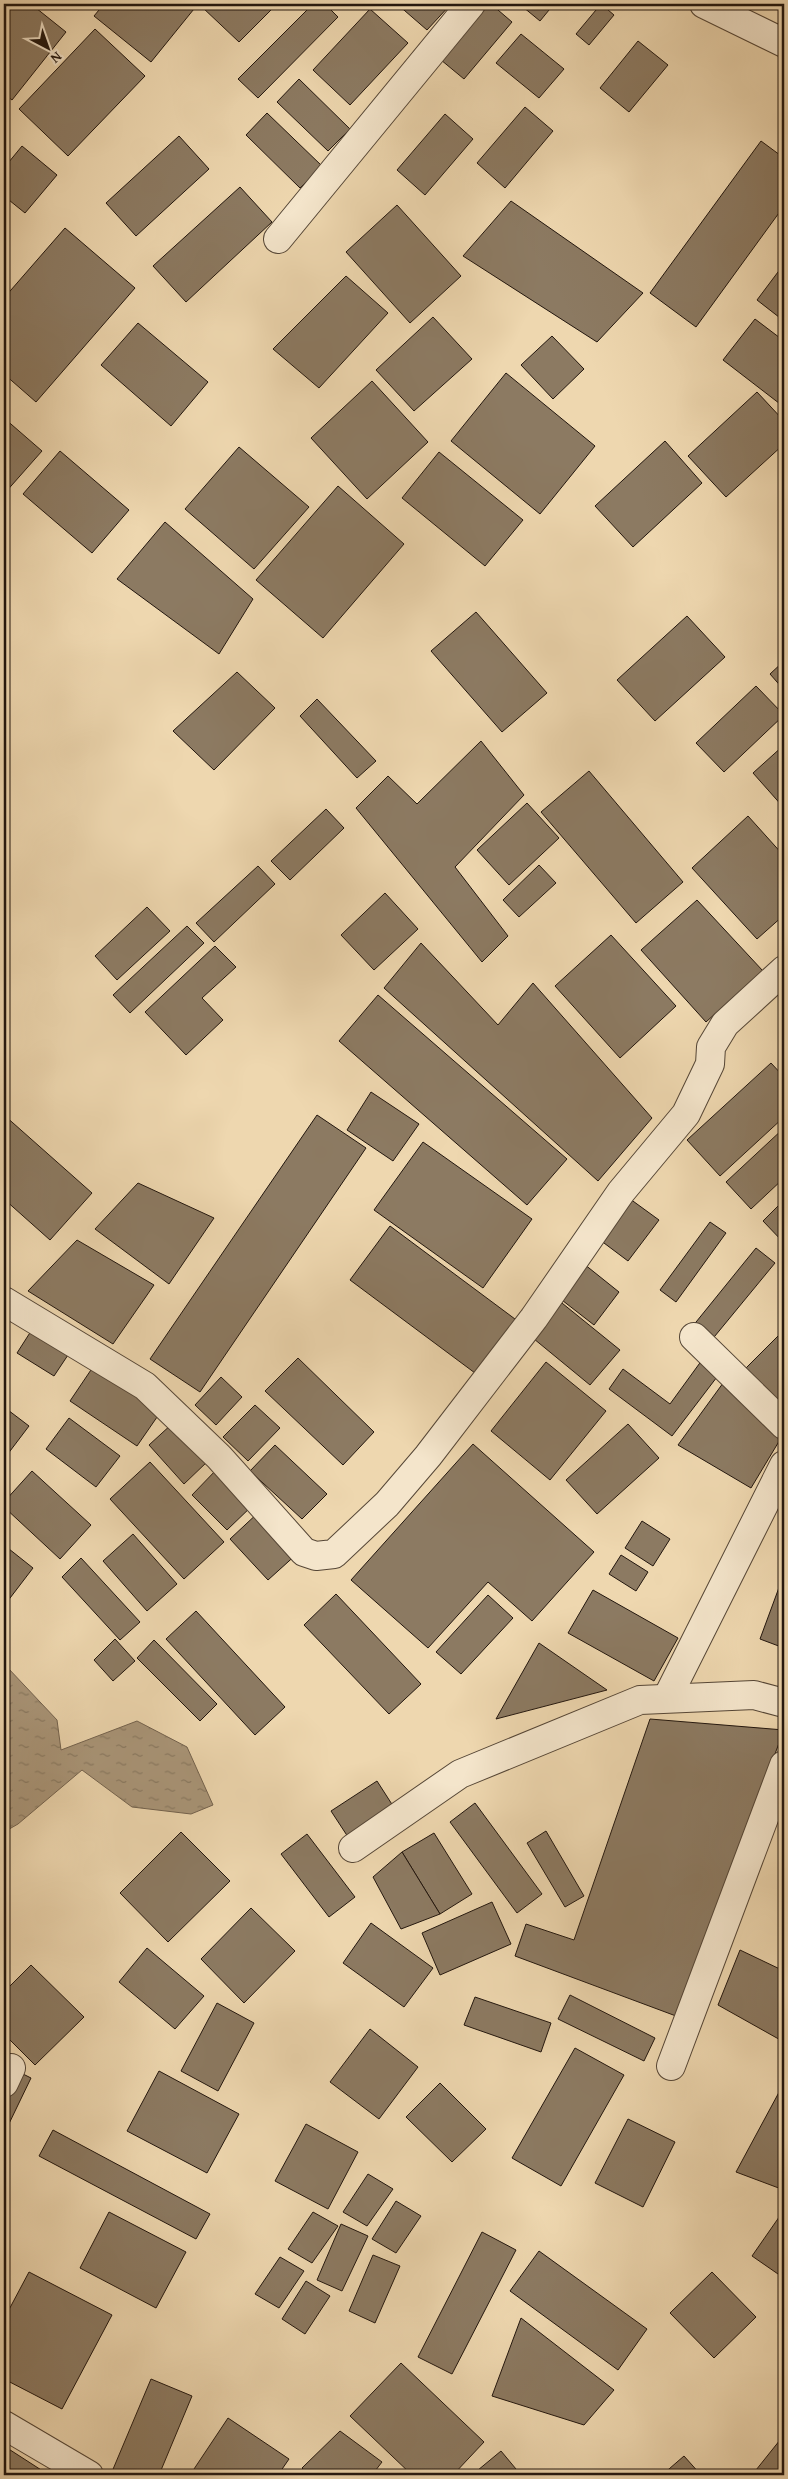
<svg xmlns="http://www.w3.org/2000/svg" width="788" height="2479" viewBox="0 0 788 2479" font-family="'Gentium Book Plus',serif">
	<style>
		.water { fill: url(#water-ripples); stroke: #73624e }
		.building { fill: #8c7a62; stroke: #22160e }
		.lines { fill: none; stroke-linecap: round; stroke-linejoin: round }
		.minor-casing { stroke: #554636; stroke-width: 30 }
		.minor { stroke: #f4e5cb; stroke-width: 28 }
	</style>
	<defs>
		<pattern id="water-ripples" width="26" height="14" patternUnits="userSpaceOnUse" patternTransform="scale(1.25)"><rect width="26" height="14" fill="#a99578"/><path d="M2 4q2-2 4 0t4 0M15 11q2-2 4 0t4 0" fill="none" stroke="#897961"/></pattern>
	</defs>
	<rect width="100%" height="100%" fill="#eed7af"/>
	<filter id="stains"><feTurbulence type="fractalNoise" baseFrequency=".004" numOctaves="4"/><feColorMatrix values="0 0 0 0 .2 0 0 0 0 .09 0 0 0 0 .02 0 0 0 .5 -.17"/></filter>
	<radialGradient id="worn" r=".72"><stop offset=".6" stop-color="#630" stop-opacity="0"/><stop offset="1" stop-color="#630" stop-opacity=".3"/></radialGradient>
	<polygon class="water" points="4,1667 8,1668 57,1720 61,1750 137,1721 187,1747 213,1805 191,1814 132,1807 82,1770 18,1824 4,1832"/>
	<g class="building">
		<polygon points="4,4 31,4 66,32 12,100 4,94"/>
		<polygon points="104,4 198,4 151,62 94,16"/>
		<polygon points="205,4 277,4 239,42 202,7"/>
		<polygon points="313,4 325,4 338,17 258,98 238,79"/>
		<polygon points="397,4 451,4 427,30"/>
		<polygon points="479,4 491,4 512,22 464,79 435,55"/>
		<polygon points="525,4 554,4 540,21 523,7"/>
		<polygon points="601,4 614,15 589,45 576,34"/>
		<polygon points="370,9 408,43 350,105 313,70"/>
		<polygon points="95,29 145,76 68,156 19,109"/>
		<polygon points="521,34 564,69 539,98 496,63"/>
		<polygon points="638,41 668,65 629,112 600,88"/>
		<polygon points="299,79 350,129 328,151 277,102"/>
		<polygon points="525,107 553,131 505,188 477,163"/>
		<polygon points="267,113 322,166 300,188 246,135"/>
		<polygon points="445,114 473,139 425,195 397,170"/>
		<polygon points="179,136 209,169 136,236 106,203"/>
		<polygon points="761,141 784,158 784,206 696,327 650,293"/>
		<polygon points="22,146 57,175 25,213 4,196 4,168"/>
		<polygon points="240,187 272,222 186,302 153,266"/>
		<polygon points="511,201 643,293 597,342 463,256"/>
		<polygon points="397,205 461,276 410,323 346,252"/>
		<polygon points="65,228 135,288 36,402 4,374 4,298"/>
		<polygon points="784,264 784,321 757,300"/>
		<polygon points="346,276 388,313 319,388 273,349"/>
		<polygon points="433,317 472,359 414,411 376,370"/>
		<polygon points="755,319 784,341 784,407 723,360"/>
		<polygon points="138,323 208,382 171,426 101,365"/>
		<polygon points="552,336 584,369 553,399 521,365"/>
		<polygon points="506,373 595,446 540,514 451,441"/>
		<polygon points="372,381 428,442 367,499 311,438"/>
		<polygon points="757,392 784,421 784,444 726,497 688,456"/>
		<polygon points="4,418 42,451 4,494"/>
		<polygon points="665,441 702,483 633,547 595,506"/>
		<polygon points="239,447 309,507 254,569 185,509"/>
		<polygon points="60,451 129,510 92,553 23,494"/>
		<polygon points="439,452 523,520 485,566 402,498"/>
		<polygon points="338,486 404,544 323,638 256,580"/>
		<polygon points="165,522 253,599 219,654 117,579"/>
		<polygon points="476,612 547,693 502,732 431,651"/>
		<polygon points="687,616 725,657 655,721 617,680"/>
		<polygon points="784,661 784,690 770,674"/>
		<polygon points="237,672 275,708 214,770 173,731"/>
		<polygon points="756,686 784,715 724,772 696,743"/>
		<polygon points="317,699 376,761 357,778 300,716"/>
		<polygon points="481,741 524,795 455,867 508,936 482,962 356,808 388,776 417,804"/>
		<polygon points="784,745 784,808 753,773"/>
		<polygon points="589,771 683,882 636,923 541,812"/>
		<polygon points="527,803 559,838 509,885 477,850"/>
		<polygon points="326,809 344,828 290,880 271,861"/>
		<polygon points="748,816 784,856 784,915 757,939 692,868"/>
		<polygon points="539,865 556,883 519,917 503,900"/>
		<polygon points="258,866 275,884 214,942 196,923"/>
		<polygon points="385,893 418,929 374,970 341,935"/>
		<polygon points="697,900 763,971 706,1022 641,950"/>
		<polygon points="147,907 170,931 117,980 95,956"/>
		<polygon points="187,926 204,943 130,1013 113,995"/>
		<polygon points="611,935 676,1006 620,1058 555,986"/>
		<polygon points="421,943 498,1025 533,983 652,1118 598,1181 384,988"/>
		<polygon points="215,946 236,967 202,998 223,1020 186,1055 145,1012"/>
		<polygon points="378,995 567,1159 527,1205 339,1041"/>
		<polygon points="771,1063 784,1077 784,1117 720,1176 687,1140"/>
		<polygon points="371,1092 419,1124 393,1161 347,1130"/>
		<polygon points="4,1115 92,1193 50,1240 4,1199"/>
		<polygon points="317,1115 366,1148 200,1392 150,1359"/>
		<polygon points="784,1128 784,1178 751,1209 726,1182"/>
		<polygon points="423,1142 532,1219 483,1288 374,1210"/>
		<polygon points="138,1183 214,1218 169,1284 95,1229"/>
		<polygon points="626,1196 659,1220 628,1261 596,1237"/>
		<polygon points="784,1200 784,1243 763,1221"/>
		<polygon points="710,1222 726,1233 676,1302 660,1290"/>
		<polygon points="390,1226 519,1322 479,1376 350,1280"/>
		<polygon points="77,1240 154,1285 113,1344 28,1291"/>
		<polygon points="756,1248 775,1263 710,1342 692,1327"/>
		<polygon points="584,1264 619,1292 594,1325 558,1297"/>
		<polygon points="557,1299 620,1350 590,1385 528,1334"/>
		<polygon points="33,1328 70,1352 54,1376 17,1353"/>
		<polygon points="784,1330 784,1395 776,1403 744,1370"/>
		<polygon points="298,1358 374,1432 343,1465 265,1391"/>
		<polygon points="702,1360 720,1373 672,1436 609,1389 623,1369 670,1404"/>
		<polygon points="97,1361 164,1407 137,1446 70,1401"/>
		<polygon points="546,1362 606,1411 550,1480 491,1431"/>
		<polygon points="221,1377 242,1397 216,1425 195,1405"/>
		<polygon points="726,1379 781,1438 751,1488 678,1445"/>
		<polygon points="255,1405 280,1428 248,1461 223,1437"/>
		<polygon points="4,1407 29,1426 4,1459"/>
		<polygon points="69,1418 120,1456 96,1487 46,1449"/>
		<polygon points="173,1423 208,1461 184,1484 149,1445"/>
		<polygon points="628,1424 659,1458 597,1514 566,1480"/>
		<polygon points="473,1444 594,1552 532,1621 488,1582 428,1648 351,1580"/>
		<polygon points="275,1445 327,1494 302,1519 250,1471"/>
		<polygon points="150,1462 224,1542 184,1579 110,1499"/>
		<polygon points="218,1468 254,1504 227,1530 192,1495"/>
		<polygon points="32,1471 91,1525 60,1559 4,1507 4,1502"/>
		<polygon points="260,1511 299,1552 268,1580 230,1539"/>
		<polygon points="642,1521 670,1539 653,1566 625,1548"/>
		<polygon points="133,1534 177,1584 147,1611 103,1561"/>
		<polygon points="4,1545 33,1568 7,1602 4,1599"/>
		<polygon points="621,1555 648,1572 636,1591 609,1574"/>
		<polygon points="81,1558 140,1622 120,1640 62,1577"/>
		<polygon points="784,1574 784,1648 760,1639"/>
		<polygon points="593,1590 678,1638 654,1681 568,1633"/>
		<polygon points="336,1594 421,1684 389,1714 304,1625"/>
		<polygon points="488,1595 513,1618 461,1674 436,1652"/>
		<polygon points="196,1611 285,1707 255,1735 166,1639"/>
		<polygon points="115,1639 135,1661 113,1681 94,1660"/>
		<polygon points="154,1640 217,1704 200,1721 137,1658"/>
		<polygon points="539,1643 607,1690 496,1719"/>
		<polygon points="650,1719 784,1730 676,2016 515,1956 526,1924 574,1940"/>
		<polygon points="377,1781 395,1809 350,1840 331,1811"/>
		<polygon points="475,1803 542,1894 517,1913 450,1822"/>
		<polygon points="546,1831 584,1896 565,1907 527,1843"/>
		<polygon points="181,1832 230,1881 168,1942 120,1893"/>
		<polygon points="434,1833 472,1894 440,1914 402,1852"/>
		<polygon points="307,1834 355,1897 329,1917 281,1854"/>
		<polygon points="402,1852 440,1914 401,1929 373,1877"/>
		<polygon points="492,1902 511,1944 440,1975 422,1933"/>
		<polygon points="251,1908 295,1951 244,2003 201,1959"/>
		<polygon points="371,1923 433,1968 404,2007 343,1963"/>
		<polygon points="147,1948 204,1996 175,2029 119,1982"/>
		<polygon points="740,1950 784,1971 784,2042 718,2005"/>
		<polygon points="31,1965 84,2017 35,2065 4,2034 4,1992"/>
		<polygon points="570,1995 655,2038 644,2061 558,2019"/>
		<polygon points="475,1997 551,2023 541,2052 464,2025"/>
		<polygon points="217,2003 254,2023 218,2091 181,2071"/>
		<polygon points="370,2029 418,2067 379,2119 330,2082"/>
		<polygon points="575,2048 624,2075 561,2186 512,2158"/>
		<polygon points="11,2068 31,2078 4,2134 4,2083"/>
		<polygon points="159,2071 239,2114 207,2173 127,2131"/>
		<polygon points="440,2083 486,2129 452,2162 406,2117"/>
		<polygon points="784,2083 784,2190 736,2172"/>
		<polygon points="628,2119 675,2142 643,2207 595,2183"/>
		<polygon points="306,2124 358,2152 328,2209 275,2181"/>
		<polygon points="53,2130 210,2214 196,2239 39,2156"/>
		<polygon points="368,2174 393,2189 367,2226 343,2212"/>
		<polygon points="396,2201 421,2216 396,2253 372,2239"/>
		<polygon points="784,2210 784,2265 778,2274 752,2256"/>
		<polygon points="109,2212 186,2252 156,2308 80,2268"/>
		<polygon points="313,2212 338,2226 312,2263 288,2249"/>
		<polygon points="341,2224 368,2236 342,2291 317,2280"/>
		<polygon points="482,2232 516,2250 452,2374 418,2357"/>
		<polygon points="539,2251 647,2329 618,2370 510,2291"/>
		<polygon points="373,2255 400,2266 375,2323 349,2311"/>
		<polygon points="280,2257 304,2271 279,2308 255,2294"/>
		<polygon points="29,2272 112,2315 62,2409 4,2379 4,2319"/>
		<polygon points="712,2272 756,2317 714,2358 670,2313"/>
		<polygon points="306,2281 330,2296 305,2334 282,2319"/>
		<polygon points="521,2318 614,2390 584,2425 492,2396"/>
		<polygon points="401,2363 484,2442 453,2475 412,2475 350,2416"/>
		<polygon points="151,2379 192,2396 159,2475 116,2475 111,2474"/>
		<polygon points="228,2418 289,2459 278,2475 190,2475"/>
		<polygon points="340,2431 382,2462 372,2475 309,2475 302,2468"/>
		<polygon points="784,2435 784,2475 752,2475"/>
		<polygon points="4,2446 49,2475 4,2475"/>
		<polygon points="501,2451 521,2475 472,2475"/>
		<polygon points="684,2456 701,2475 662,2475"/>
	</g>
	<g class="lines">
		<defs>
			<g id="minor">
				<polyline points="704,4 784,43"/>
				<polyline points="278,239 471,4"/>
				<polyline points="4,1301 145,1386 219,1457 304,1552 316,1556 334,1554 387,1504 428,1456 534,1318 621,1192 686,1114 710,1064 711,1047 725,1024 784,970"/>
				<polyline points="694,1337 784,1425"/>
				<polyline points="667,1698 784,1465"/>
				<polyline points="353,1848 460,1774 640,1700 754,1695 784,1703"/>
				<polyline points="671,2066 784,1765"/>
				<polyline points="4,2083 11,2068"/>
				<polyline points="4,2425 89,2475"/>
			</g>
		</defs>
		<use href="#minor" class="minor-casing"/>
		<use href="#minor" class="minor"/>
	</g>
	<rect width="788" height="2479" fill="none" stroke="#eed7af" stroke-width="20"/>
	<rect x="5" y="5" width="778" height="2469" fill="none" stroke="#22160e" stroke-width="2.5"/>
	<rect x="10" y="10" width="768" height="2459" fill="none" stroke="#22160e"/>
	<g transform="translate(48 48) rotate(139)" stroke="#f4e5cb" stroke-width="4" paint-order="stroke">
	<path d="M0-4L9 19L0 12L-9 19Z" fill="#22160e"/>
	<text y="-8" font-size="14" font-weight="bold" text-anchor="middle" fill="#22160e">N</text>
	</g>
	<rect width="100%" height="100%" filter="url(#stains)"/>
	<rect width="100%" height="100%" fill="url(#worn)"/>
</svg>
